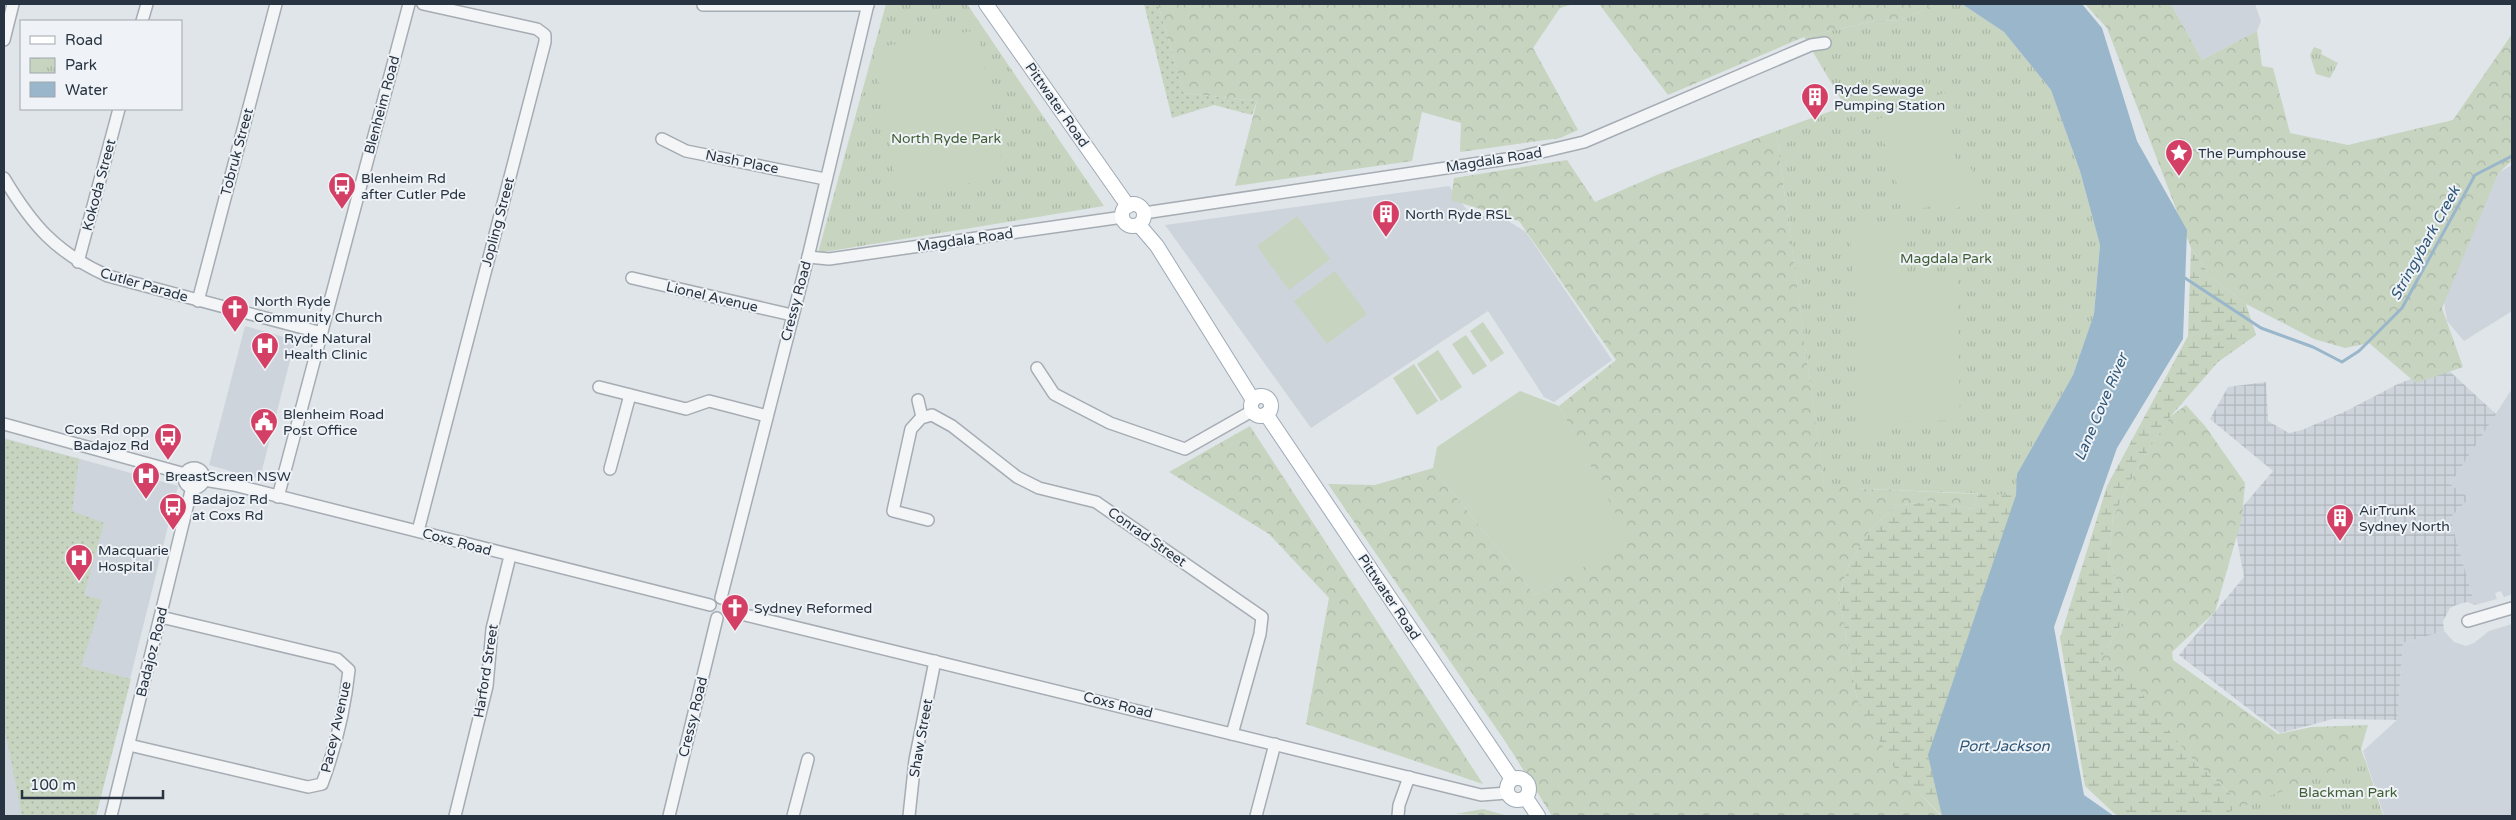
<svg xmlns="http://www.w3.org/2000/svg" width="2516" height="820" viewBox="0 0 2516 820" font-family="'Varela Round',sans-serif">
	<style>
		.built { fill: #ced4db }
		.industrial { fill: url(#industrial-grid) }
		.grass { fill: url(#grass-dots) }
		.forest { fill: url(#forest-crowns) }
		.wetland { fill: url(#wetland-marsh) }
		.park { fill: url(#park-tufts) }
		.garden { fill: #c7d4c0 }
		.water { fill: #99b6cb }
		.lines { fill: none; stroke-linecap: round; stroke-linejoin: round }
		.stream { stroke: #99b6cb; stroke-width: 3 }
		.minor-casing { stroke: #a5acb3; stroke-width: 14 }
		.major-casing { stroke: #9eaab6; stroke-width: 16 }
		.minor { stroke: #f3f5f7; stroke-width: 11 }
		.major { stroke: #fff; stroke-width: 14 }
		.labels { text-anchor: middle; dominant-baseline: central; stroke-width: 4; stroke-linejoin: round; paint-order: stroke }
		.poi-label { font-size: 14px; fill: #283441; stroke: #eff3f7; text-anchor: start }
		.street-label { font-size: 14px; fill: #283441; stroke: #eff3f7 }
		.park-label { font-size: 14px; fill: #405e34; stroke: #eff3f7 }
		.water-label { font-size: 15px; font-style: italic; fill: #305777; stroke: #eff3f7 }
	</style>
	<defs>
		<pattern id="industrial-grid" width="8" height="8" patternUnits="userSpaceOnUse" patternTransform="scale(1.25)"><rect width="8" height="8" fill="#ced4db"/><path d="M0 4h8M4 0v8" fill="none" stroke="#b1b7bd"/></pattern>
		<pattern id="grass-dots" width="8" height="8" patternUnits="userSpaceOnUse" patternTransform="scale(1.25)"><rect width="8" height="8" fill="#c7d4c0"/><path d="M2 2h.1M6 6h.1" fill="none" stroke="#abb7a6" stroke-width="1.8" stroke-linecap="round"/></pattern>
		<pattern id="forest-crowns" width="20" height="18" patternUnits="userSpaceOnUse" patternTransform="scale(1.25)"><rect width="20" height="18" fill="#c7d4c0"/><path d="M2 6a3 3 0 1 1 6 0M12 15a3 3 0 1 1 6 0" fill="none" stroke="#abb7a6"/></pattern>
		<pattern id="wetland-marsh" width="20" height="14" patternUnits="userSpaceOnUse" patternTransform="scale(1.25)"><rect width="20" height="14" fill="#c7d4c0"/><path d="M1 5h8M5 5V1M11 12h8M15 12V8" fill="none" stroke="#abb7a6"/></pattern>
		<pattern id="park-tufts" width="24" height="20" patternUnits="userSpaceOnUse" patternTransform="scale(1.25)"><rect width="24" height="20" fill="#c7d4c0"/><path d="M3 7l-1-3M5 7V3M7 7l1-3M15 17l-1-3M17 17v-4M19 17l1-3" fill="none" stroke="#abb7a6"/></pattern>
	</defs>
	<rect width="100%" height="100%" fill="#e0e5e9"/>
	<g class="built">
		<polygon points="2171,4 2255,4 2261,21 2257,31 2202,60"/>
		<polygon points="2512,165 2512,311 2464,341 2447,321 2440,277 2500,172"/>
		<polygon points="1449,186 1470,214 1505,219 1526,232 1612,360 1554,402 1544,397 1488,311 1311,428 1165,225"/>
		<polygon points="245,326 291,339 294,345 261,474 255,478 209,465"/>
		<polygon points="2512,389 2512,594 2504,597 2501,591 2495,593 2497,599 2475,605 2450,518 2469,498 2450,484"/>
		<polygon points="4,438 178,486 96,816 4,816"/>
		<polygon points="2512,624 2512,816 2384,816 2363,751 2397,720 2403,643 2444,631 2454,642 2466,646 2474,643 2489,631"/>
	</g>
	<polygon class="industrial" points="2444,366 2496,414 2450,484 2469,498 2450,518 2475,605 2467,602 2456,605 2450,608 2443,621 2444,631 2403,643 2397,720 2333,719 2280,733 2179,655 2244,577 2233,518 2273,471 2210,419 2228,387 2266,382 2268,421 2289,433 2302,430 2346,411 2398,384"/>
	<g class="grass">
		<polygon points="1144,4 1158,4 1184,93 1257,101 1252,115 1214,105 1172,118"/>
		<polygon points="4,439 79,459 72,511 104,523 84,595 102,600 81,666 131,679 96,816 22,816 4,725"/>
	</g>
	<g class="forest">
		<polygon points="1158,4 1573,4 1560,8 1533,48 1578,130 1560,138 1460,152 1461,123 1422,112 1412,161 1235,186 1257,101 1184,93"/>
		<polygon points="1599,4 1936,4 1902,20 1874,21 1804,37 1668,95"/>
		<polygon points="2085,4 2171,4 2202,60 2257,31 2262,66 2273,68 2290,133 2348,145 2453,120 2512,34 2512,160 2498,174 2442,308 2463,367 2416,383 2369,343 2345,348 2314,339 2246,304 2211,277 2191,248 2107,28"/>
		<polygon points="1776,131 1824,484 1866,489 1978,494 1973,509 1929,501 1897,506 1872,527 1849,564 1839,596 1857,699 1893,765 1941,816 1552,816 1509,747 1328,484 1375,485 1433,468 1535,595 1629,540 1559,406 1616,360 1519,221 1451,200 1454,178 1567,160 1595,202 1659,174"/>
		<polygon points="2186,405 2205,426 2245,483 2242,518 2215,612 2172,652 2173,660 2278,734 2312,727 2368,725 2361,749 2383,816 2219,816 2234,797 2191,758 2116,673 2099,661 2128,613 2109,559 2113,517 2138,466 2170,417"/>
		<polygon points="1250,426 1483,784 1306,724 1329,598 1269,534 1169,472"/>
		<polygon points="1483,809 1508,816 1456,814"/>
	</g>
	<g class="wetland">
		<polygon points="1936,4 1962,4 2051,90 2016,495 1940,803 1942,816 1893,766 1857,699 1839,596 1849,564 1872,527 1897,506 1929,501 1973,509 1978,494"/>
		<polygon points="2191,248 2211,277 2246,304 2256,335 2218,362 2170,417 2138,466 2113,517 2109,559 2128,613 2099,661 2116,673 2131,672 2149,706 2191,758 2234,797 2242,816 2117,816 2085,786 2060,638 2107,486 2188,336"/>
	</g>
	<g class="park">
		<polygon points="886,4 967,4 1104,206 818,253"/>
		<polygon points="1936,4 1962,4 2004,32 2051,90 2080,171 2100,245 2094,314 2073,375 2017,474 2016,495 1866,489 1824,485 1776,131 1845,106 1804,37 1874,21 1902,20"/>
		<polygon points="2314,47 2322,50 2321,54 2338,63 2330,78 2316,74 2310,55"/>
		<polygon points="2365,759 2383,816 2219,816 2239,808"/>
	</g>
	<g class="garden">
		<polygon points="978,30 1004,177 898,196 873,48"/>
		<polygon points="1945,93 1950,96 1957,118 1945,122 1958,166 1969,163 1981,195 1979,199 1945,213 1941,203 1906,214 1877,119 1923,105 1921,100"/>
		<polygon points="1297,216 1330,259 1289,290 1257,246"/>
		<polygon points="1905,225 1908,279 1957,278 1960,420 1890,422 1890,435 1858,436 1856,393 1861,392 1859,282 1853,282 1850,232 1856,226"/>
		<polygon points="1335,271 1367,314 1327,344 1294,301"/>
		<polygon points="1483,322 1504,353 1491,362 1470,331"/>
		<polygon points="1466,335 1487,366 1473,375 1452,344"/>
		<polygon points="1438,350 1462,387 1441,401 1417,364"/>
		<polygon points="1414,364 1438,401 1417,415 1393,378"/>
		<polygon points="1520,391 1559,406 1630,540 1535,595 1433,468 1437,447"/>
	</g>
	<polygon class="water" points="1962,4 2082,4 2102,28 2137,141 2187,230 2183,339 2117,448 2054,627 2084,795 2114,816 1942,816 1928,755 2016,495 2017,474 2073,375 2094,314 2100,245 2080,171 2051,90 2004,32"/>
	<g class="lines">
		<polyline class="stream" points="2182,279 2185,278 2261,328 2313,347 2342,362 2359,351 2402,308 2475,175 2512,156"/>
		<defs>
			<g id="minor">
				<polyline points="703,5 868,5"/>
				<polyline points="142,21 147,4"/>
				<polyline points="4,40 13,4"/>
				<polyline points="662,139 686,151 825,179"/>
				<path d="M 4,178 C 32,225 56,253 108,276 L 322,333"/>
				<polyline points="1144,213 1520,157 1584,142 1811,45 1825,43"/>
				<polyline points="808,257 829,259 1123,217"/>
				<polyline points="78,262 119,109"/>
				<polyline points="632,278 792,315"/>
				<polyline points="198,301 276,4"/>
				<polyline points="1037,368 1054,394 1110,423 1185,449 1252,411"/>
				<polyline points="599,387 686,409 709,401 767,416"/>
				<polyline points="918,400 922,417"/>
				<polyline points="4,424 185,474"/>
				<circle cx="194" cy="478" r="10"/>
				<polyline points="610,469 630,395"/>
				<polyline points="204,480 234,485 710,605"/>
				<polyline points="278,497 409,4"/>
				<polyline points="928,520 893,511 911,429 921,418 932,415 952,426 1017,477 1039,488 1096,502 1262,617 1260,634 1232,734"/>
				<polyline points="418,531 545,42 545,35 537,29 423,4"/>
				<polyline points="721,598 808,257 868,4"/>
				<polyline points="729,611 1481,795 1507,793"/>
				<polyline points="2468,621 2512,608"/>
				<path d="M 129,745 L 308,787 L 322,784 C 335,749 345,708 349,670 L 337,659 L 161,617"/>
				<polyline points="111,816 192,487"/>
				<polyline points="455,816 487,686 492,629 510,556"/>
				<polyline points="669,816 717,618"/>
				<polyline points="793,816 808,759"/>
				<polyline points="909,816 915,760 935,661"/>
				<polyline points="1256,816 1275,744"/>
				<polyline points="1398,816 1399,805 1409,777"/>
			</g>
			<g id="major">
				<polyline points="986,4 1128,206"/>
				<circle cx="1133" cy="215" r="11"/>
				<polyline points="1139,225 1157,246 1253,400"/>
				<circle cx="1261" cy="406" r="10"/>
				<polyline points="1266,414 1512,779"/>
				<circle cx="1518" cy="789" r="11"/>
				<polyline points="1526,798 1538,816"/>
			</g>
		</defs>
		<use href="#minor" class="minor-casing"/>
		<use href="#major" class="major-casing"/>
		<use href="#minor" class="minor"/>
		<use href="#major" class="major"/>
	</g>
	<defs>
		<symbol id="building-pin" viewBox="-11 -11 22 30"><path d="M0 17L-7.5 6A9.5 9.5 0 1 1 7.5 6Z" fill="#d43f65" stroke="#eff3f7"/><path d="M-4-6H4V6H1V3H-1V6H-4ZM-2.5-4.3h1.7v1.8h-1.7ZM.8-4.3h1.7v1.8H.8ZM-2.5-1h1.7V.8h-1.7ZM.8-1h1.7V.8H.8Z" fill="#fff"/></symbol>
		<symbol id="sight-pin" viewBox="-11 -11 22 30"><path d="M0 17L-7.5 6A9.5 9.5 0 1 1 7.5 6Z" fill="#d43f65" stroke="#eff3f7"/><path d="M0-6L1.8-2.2L6-1.7L2.9 1.2L3.7 5.4L0 3.3L-3.7 5.4L-2.9 1.2L-6-1.7L-1.8-2.2Z" fill="#fff"/></symbol>
		<symbol id="bus-pin" viewBox="-11 -11 22 30"><path d="M0 17L-7.5 6A9.5 9.5 0 1 1 7.5 6Z" fill="#d43f65" stroke="#eff3f7"/><path d="M-5-6H5V4H4V6H2V4H-2V6H-4V4H-5ZM-3.5-4V0h7V-4ZM-3.5 1.2v1.5H-2V1.2ZM2 1.2v1.5H3.5V1.2Z" fill="#fff"/></symbol>
		<symbol id="church-pin" viewBox="-11 -11 22 30"><path d="M0 17L-7.5 6A9.5 9.5 0 1 1 7.5 6Z" fill="#d43f65" stroke="#eff3f7"/><path d="M-1.2-6h2.4v3.5h3.3v2.4h-3.3V6h-2.4V-.1h-3.3v-2.4h3.3Z" fill="#fff"/></symbol>
		<symbol id="hospital-pin" viewBox="-11 -11 22 30"><path d="M0 17L-7.5 6A9.5 9.5 0 1 1 7.5 6Z" fill="#d43f65" stroke="#eff3f7"/><path d="M-5-5h3v3.5h4V-5h3V5h-3V1.5h-4V5h-3Z" fill="#fff"/></symbol>
		<symbol id="civic-pin" viewBox="-11 -11 22 30"><path d="M0 17L-7.5 6A9.5 9.5 0 1 1 7.5 6Z" fill="#d43f65" stroke="#eff3f7"/><path d="M-.6-6.5H3V-4.5H.6V-3L4-1V1h2V6H-6V1h2V-1L-.6-3ZM-1.2 2.5V6h2.4V2.5Z" fill="#fff"/></symbol>
	</defs>
	<g fill-rule="evenodd">
		<use href="#building-pin" x="1799" y="81" width="32" height="43"/>
		<use href="#sight-pin" x="2163" y="137" width="32" height="43"/>
		<use href="#bus-pin" x="326" y="170" width="32" height="43"/>
		<use href="#building-pin" x="1370" y="198" width="32" height="43"/>
		<use href="#church-pin" x="219" y="293" width="32" height="43"/>
		<use href="#hospital-pin" x="249" y="330" width="32" height="43"/>
		<use href="#civic-pin" x="248" y="406" width="32" height="43"/>
		<use href="#bus-pin" x="152" y="421" width="32" height="43"/>
		<use href="#hospital-pin" x="130" y="460" width="32" height="43"/>
		<use href="#bus-pin" x="157" y="491" width="32" height="43"/>
		<use href="#building-pin" x="2324" y="502" width="32" height="43"/>
		<use href="#hospital-pin" x="63" y="542" width="32" height="43"/>
		<use href="#church-pin" x="719" y="592" width="32" height="43"/>
	</g>
	<g class="labels">
		<g class="poi-label">
			<text x="1834" y="89">Ryde Sewage<tspan x="1834" dy="16">Pumping Station</tspan></text>
			<text x="2198" y="153">The Pumphouse</text>
			<text x="361" y="178">Blenheim Rd<tspan x="361" dy="16">after Cutler Pde</tspan></text>
			<text x="1405" y="214">North Ryde RSL</text>
			<text x="254" y="301">North Ryde<tspan x="254" dy="16">Community Church</tspan></text>
			<text x="284" y="338">Ryde Natural<tspan x="284" dy="16">Health Clinic</tspan></text>
			<text x="283" y="414">Blenheim Road<tspan x="283" dy="16">Post Office</tspan></text>
			<text x="149" y="429" text-anchor="end">Coxs Rd opp<tspan x="149" dy="16">Badajoz Rd</tspan></text>
			<text x="165" y="476">BreastScreen NSW</text>
			<text x="192" y="499">Badajoz Rd<tspan x="192" dy="16">at Coxs Rd</tspan></text>
			<text x="2359" y="510">AirTrunk<tspan x="2359" dy="16">Sydney North</tspan></text>
			<text x="98" y="550">Macquarie<tspan x="98" dy="16">Hospital</tspan></text>
			<text x="754" y="608">Sydney Reformed</text>
		</g>
		<g class="street-label">
			<text transform="translate(382 105) rotate(-75)">Blenheim Road</text>
			<text transform="translate(1057 105) rotate(55)">Pittwater Road</text>
			<text transform="translate(237 152) rotate(-75)">Tobruk Street</text>
			<text transform="translate(1494 160) rotate(-9)">Magdala Road</text>
			<text transform="translate(742 162) rotate(11)">Nash Place</text>
			<text transform="translate(99 185) rotate(-75)">Kokoda Street</text>
			<text transform="translate(498 222) rotate(-75)">Jopling Street</text>
			<text transform="translate(965 240) rotate(-8)">Magdala Road</text>
			<text transform="translate(144 285) rotate(16)">Cutler Parade</text>
			<text transform="translate(712 297) rotate(13)">Lionel Avenue</text>
			<text transform="translate(796 301) rotate(-75)">Cressy Road</text>
			<text transform="translate(1147 537) rotate(35)">Conrad Street</text>
			<text transform="translate(457 542) rotate(15)">Coxs Road</text>
			<text transform="translate(1389 597) rotate(56)">Pittwater Road</text>
			<text transform="translate(152 652) rotate(-76)">Badajoz Road</text>
			<text transform="translate(486 671) rotate(-81)">Harford Street</text>
			<text transform="translate(1118 705) rotate(14)">Coxs Road</text>
			<text transform="translate(693 717) rotate(-76)">Cressy Road</text>
			<text transform="translate(336 727) rotate(-77)">Pacey Avenue</text>
			<text transform="translate(921 738) rotate(-80)">Shaw Street</text>
		</g>
		<g class="park-label">
			<text x="946" y="138">North Ryde Park</text>
			<text x="1946" y="258">Magdala Park</text>
			<text x="2348" y="792">Blackman Park</text>
		</g>
		<g class="water-label">
			<text transform="translate(2425 243) rotate(-61)">Stringybark Creek</text>
			<text transform="translate(2101 407) rotate(-67)">Lane Cove River</text>
			<text x="2004" y="746">Port Jackson</text>
		</g>
	</g>
	<rect width="2516" height="820" fill="none" stroke="#283441" stroke-width="10"/>
	<rect x="20" y="20" width="162" height="90" fill="#eff3f7" stroke="#9fa7ae"/>
	<rect x="30" y="36" width="25" height="8" fill="#ffffff" stroke="#9fa7ae"/>
	<text x="65" y="45" font-size="15" fill="#283441">Road</text>
	<rect x="30" y="58" width="25" height="15" fill="url(#park-tufts)" stroke="#9fa7ae"/>
	<text x="65" y="70" font-size="15" fill="#283441">Park</text>
	<rect x="30" y="82" width="25" height="15" fill="#99b6cb" stroke="#9fa7ae"/>
	<text x="65" y="95" font-size="15" fill="#283441">Water</text>
	<path d="M22 790v8h141v-8" fill="none" stroke="#283441" stroke-width="2.5"/>
	<text x="30" y="790" font-size="15" fill="#283441" stroke="#eff3f7" stroke-width="4" paint-order="stroke">100 m</text>
</svg>
